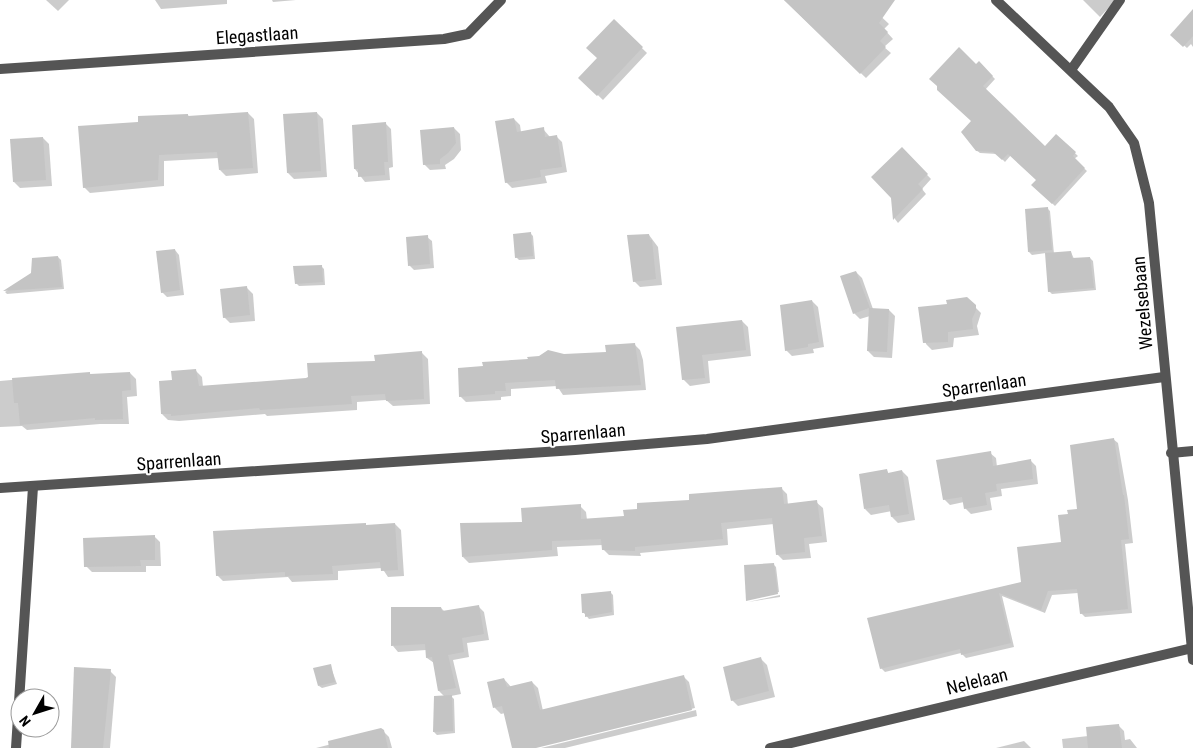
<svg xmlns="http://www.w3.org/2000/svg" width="1193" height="748" viewBox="0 0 1193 748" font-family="'Roboto Condensed',sans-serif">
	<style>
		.shadow { fill: #0003 }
		.building { fill: #c4c4c4 }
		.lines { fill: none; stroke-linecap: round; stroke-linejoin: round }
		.minor { stroke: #555; stroke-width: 10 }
		.tertiary { stroke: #555; stroke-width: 10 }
		.labels { text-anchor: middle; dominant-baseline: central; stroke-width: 4; stroke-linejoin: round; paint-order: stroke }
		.street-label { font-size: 18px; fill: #000; stroke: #fff }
	</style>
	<rect width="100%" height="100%" fill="#fff"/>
	<g class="shadow">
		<polygon points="46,0 69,0 58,11"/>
		<polygon points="155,0 227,0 227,4 161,9"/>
		<polygon points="272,0 296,0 273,2"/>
		<polygon points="784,0 830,0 871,7 889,24 884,29 893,39 884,47 891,53 866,78"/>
		<polygon points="1083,0 1116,0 1100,17"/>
		<polygon points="1193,11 1193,47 1191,44 1187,48 1172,35"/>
		<polygon points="614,21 647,53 603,100 580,78 598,58"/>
		<polygon points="979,63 995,79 985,90 1045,147 1056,135 1078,156 1074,159 1087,171 1055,206 1033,185 1037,180 1011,155 1005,162 997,154 980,153 976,150 973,121 976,66"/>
		<polygon points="248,113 254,119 258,173 226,176 220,170 219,158 164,161 164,186 90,193 84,187 140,123 188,115 190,118"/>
		<polygon points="317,113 323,119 327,177 294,179 288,173"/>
		<polygon points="514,119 520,125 521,132 543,129 550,137 556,136 562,142 567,172 545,176 547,183 512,188 506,182"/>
		<polygon points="385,123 391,129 393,167 389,168 390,180 365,182 355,169"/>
		<polygon points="454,128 460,134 461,150 454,159 445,165 446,169 430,170 424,164"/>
		<polygon points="43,138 49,144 52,186 20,188 14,182"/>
		<polygon points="902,149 931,179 922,189 926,194 898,223 895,219 892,198"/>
		<polygon points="1047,208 1050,211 1054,254 1071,252 1074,259 1090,258 1093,261 1096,290 1052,294 1049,291 1046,253 1032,255 1029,252"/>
		<polygon points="530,233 533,236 535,259 519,260 516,257"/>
		<polygon points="649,235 658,247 662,285 640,287 634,281"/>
		<polygon points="427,237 432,241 434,268 414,270 410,266 407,238"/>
		<polygon points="175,250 179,255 184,295 167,297 162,292"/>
		<polygon points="58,257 61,260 64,289 7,294 5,292"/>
		<polygon points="321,266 324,269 325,285 299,286 296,283"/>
		<polygon points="856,272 862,278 873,309 889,310 895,316 892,358 874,357 868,351 870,316 860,319 854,313"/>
		<polygon points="247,288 253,294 255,321 230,323 224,317"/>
		<polygon points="967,299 981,313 977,326 979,335 954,338 953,347 932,350 926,344 920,308 948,305"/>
		<polygon points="812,301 818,307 824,347 813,349 814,353 792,356 786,350"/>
		<polygon points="742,321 748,327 751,356 708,361 710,383 690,386 683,379 678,329"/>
		<polygon points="634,344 640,350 643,360 646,390 563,395 557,386 511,389 511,396 501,397 501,400 466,402 460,396 484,367 564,356 607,353"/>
		<polygon points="422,353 428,359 430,404 393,406 386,400 357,402 357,410 267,416 265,414 179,421 168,420 162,414 173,381 196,371 202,377 203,387 306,380"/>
		<polygon points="89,373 92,375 130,373 136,379 137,396 127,397 129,424 100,424 27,430 22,426 0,427 0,381"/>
		<polygon points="1113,439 1118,443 1128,500 1133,543 1125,544 1132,613 1085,617 1081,613 1078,593 1052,595 1045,613 1002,596 1014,647 966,658 961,653 885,672 881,668 869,619 1023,583 1062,543 1069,515 1078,510"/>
		<polygon points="990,453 996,458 997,467 1030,460 1036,466 1038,484 1001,489 1002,496 990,498 992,510 971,514 965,508 964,502 950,505 944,499"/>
		<polygon points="887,471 889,474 902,471 908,477 915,520 898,523 892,517 892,511 871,515 865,509"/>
		<polygon points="781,488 787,494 788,505 816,502 823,508 827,542 809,544 811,558 783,560 777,554 774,524 727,529 728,545 640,553 641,556 609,555 603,549 603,545 557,547 558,556 469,563 463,557 524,524 580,506 586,512 587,520 625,517 691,501"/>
		<polygon points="395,524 401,530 404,576 388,577 382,568 338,571 338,580 292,582 288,577 223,581 217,575"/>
		<polygon points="154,536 160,542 161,566 146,566 146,572 92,572 86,566"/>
		<polygon points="774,565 776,567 779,592 748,599 748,601 745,566"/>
		<polygon points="610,592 613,595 614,615 589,619 583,612"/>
		<polygon points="780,595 780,597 748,602"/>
		<polygon points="478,606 484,612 489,640 467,643 469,657 453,660 461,694 451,696 454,699 455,733 437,735 434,732 445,697 439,691 434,663 427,658 426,650 398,652 393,646 441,608 445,612"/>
		<polygon points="761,659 767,665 775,697 738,706 732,700"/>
		<polygon points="330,665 337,684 322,688 319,686"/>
		<polygon points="75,668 110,671 116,677 110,748 72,748"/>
		<polygon points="683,676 689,682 695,708 530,748 513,748 505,713 501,714 495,708 489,683 504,679 511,687 532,682 538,688 543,711"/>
		<polygon points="696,710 697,716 565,748 541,748"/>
		<polygon points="1118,725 1124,731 1125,740 1130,739 1137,748 1063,748 1062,739 1088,736"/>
		<polygon points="383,731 389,737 392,748 316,748"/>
		<polygon points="1024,741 1031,748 996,748"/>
	</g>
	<g class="building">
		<polygon points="784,0 895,0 879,23 888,32 880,41 886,47 860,74"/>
		<polygon points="1193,9 1193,36 1183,47 1170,35"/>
		<polygon points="614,19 643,47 597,96 578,78 597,58 586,48"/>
		<polygon points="959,47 976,64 979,61 993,76 983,86 1045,146 1056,134 1076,152 1073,156 1085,168 1052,204 1031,185 1036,180 1008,154 1002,160 993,152 976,151 961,132 971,121 937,90 937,86 929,79"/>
		<polygon points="248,112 253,168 219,170 217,152 159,155 158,180 83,188 78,126 138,122 138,116 188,114 188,116"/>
		<polygon points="317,112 321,171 287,173 283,114"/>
		<polygon points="514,118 517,132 544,127 545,137 557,135 562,167 540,170 541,177 505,183 495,121"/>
		<polygon points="386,122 388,162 384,162 385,175 358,177 358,169 354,169 352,125"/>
		<polygon points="454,127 456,143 448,153 440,159 440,164 423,165 420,130"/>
		<polygon points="43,137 46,180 13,182 10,139"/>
		<polygon points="902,147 928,174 918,184 923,189 893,220 891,198 871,177"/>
		<polygon points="1048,207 1052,250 1028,252 1025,209"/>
		<polygon points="531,232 533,256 515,258 513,234"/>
		<polygon points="649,234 650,240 652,240 656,279 633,282 627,235"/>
		<polygon points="428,235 430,264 408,266 406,237"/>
		<polygon points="175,249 180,290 161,293 156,251"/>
		<polygon points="1071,251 1072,258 1090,257 1094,288 1048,292 1045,253"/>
		<polygon points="58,256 62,287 3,291 31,273 32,258"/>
		<polygon points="322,265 323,282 295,284 293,266"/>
		<polygon points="856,271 870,308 889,309 887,352 867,351 869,308 853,314 840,276"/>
		<polygon points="247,286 250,315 223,318 220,289"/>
		<polygon points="967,297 976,305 976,310 972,319 973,329 948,332 948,342 923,343 918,307 947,304 946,300"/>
		<polygon points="812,300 819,342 808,344 808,347 785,351 780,305"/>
		<polygon points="742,320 746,350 702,355 705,378 682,380 676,327"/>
		<polygon points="635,343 641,385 556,389 555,380 505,383 506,391 495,391 495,394 459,397 458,368 483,366 482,362 528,359 527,357 539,356 548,350 564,354 606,352 605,345"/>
		<polygon points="422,351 424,399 386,401 385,394 351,396 352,404 260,410 259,408 171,416 171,414 161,414 159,381 172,380 171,371 196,369 199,386 306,378 308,377 307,363 375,361 374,355"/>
		<polygon points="90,372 90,374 130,372 131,390 122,391 123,419 95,420 95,418 20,425 18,403 14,403 12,378"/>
		<polygon points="1114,438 1123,495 1124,495 1129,539 1121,540 1128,609 1080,614 1077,589 1048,591 1041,610 999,593 1011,643 961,655 960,649 880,669 867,618 1021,582 1017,547 1061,542 1058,515 1068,514 1067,510 1077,509 1070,445"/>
		<polygon points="991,451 993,466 1031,459 1033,479 996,484 997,491 985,493 987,505 964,509 962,497 943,500 936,460"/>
		<polygon points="887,469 888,473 902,470 909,514 891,517 889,505 864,509 859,474"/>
		<polygon points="782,487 784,504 817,500 822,536 804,538 805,552 776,555 772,518 721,523 723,539 635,547 635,551 602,550 601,539 552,541 552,550 462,557 460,523 522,522 521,508 581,504 581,519 624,516 623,510 637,509 637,503 689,500 689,494"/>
		<polygon points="366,523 366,525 395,523 398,570 381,571 380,562 332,566 333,574 285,576 285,572 216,576 213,531"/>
		<polygon points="155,535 155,560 140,560 141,566 84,567 83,538"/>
		<polygon points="774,563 778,594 746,601 744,565"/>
		<polygon points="611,591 612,612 585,617 585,613 582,613 581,594"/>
		<polygon points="479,605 484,634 462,638 464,652 448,655 456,688 438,691 432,657 426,658 425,644 391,646 391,607 441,607 442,611"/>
		<polygon points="761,657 769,691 731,701 723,667"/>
		<polygon points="331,664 335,682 318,686 313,668"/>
		<polygon points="74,667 111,669 103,748 71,748"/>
		<polygon points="684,675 692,710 536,748 512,748 502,706 493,708 487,682 504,678 507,687 532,681 540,710"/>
		<polygon points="452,695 453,731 433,732 434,696"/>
		<polygon points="1119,724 1122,748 1088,748 1086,727"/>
		<polygon points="381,728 384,730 388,748 329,748 328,741"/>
	</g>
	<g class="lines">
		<g class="minor">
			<polyline points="0,69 444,39 468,34 501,0"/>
			<polyline points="1071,70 1120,0"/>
			<polyline points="1171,453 1193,451"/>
			<polyline points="0,488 575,450 707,439 1164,377"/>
			<polyline points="16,748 33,487"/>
			<polyline points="770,748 1192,648"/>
		</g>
		<polyline class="tertiary" points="996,0 1109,107 1134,143 1149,203 1193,660"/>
	</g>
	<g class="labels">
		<g class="street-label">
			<text transform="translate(257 35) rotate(-4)">Elegastlaan</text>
			<text transform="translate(1142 303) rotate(-95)">Wezelsebaan</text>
			<text transform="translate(984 385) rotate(-8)">Sparrenlaan</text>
			<text transform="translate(583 433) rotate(-5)">Sparrenlaan</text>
			<text transform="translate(179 461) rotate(-4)">Sparrenlaan</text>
			<text transform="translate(977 681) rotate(-14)">Nelelaan</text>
		</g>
	</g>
	<g transform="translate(35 713) rotate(231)"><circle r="24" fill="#ffffff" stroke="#999999"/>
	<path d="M0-4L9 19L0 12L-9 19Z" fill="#000000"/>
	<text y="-8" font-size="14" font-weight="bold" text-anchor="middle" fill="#000000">N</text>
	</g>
</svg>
